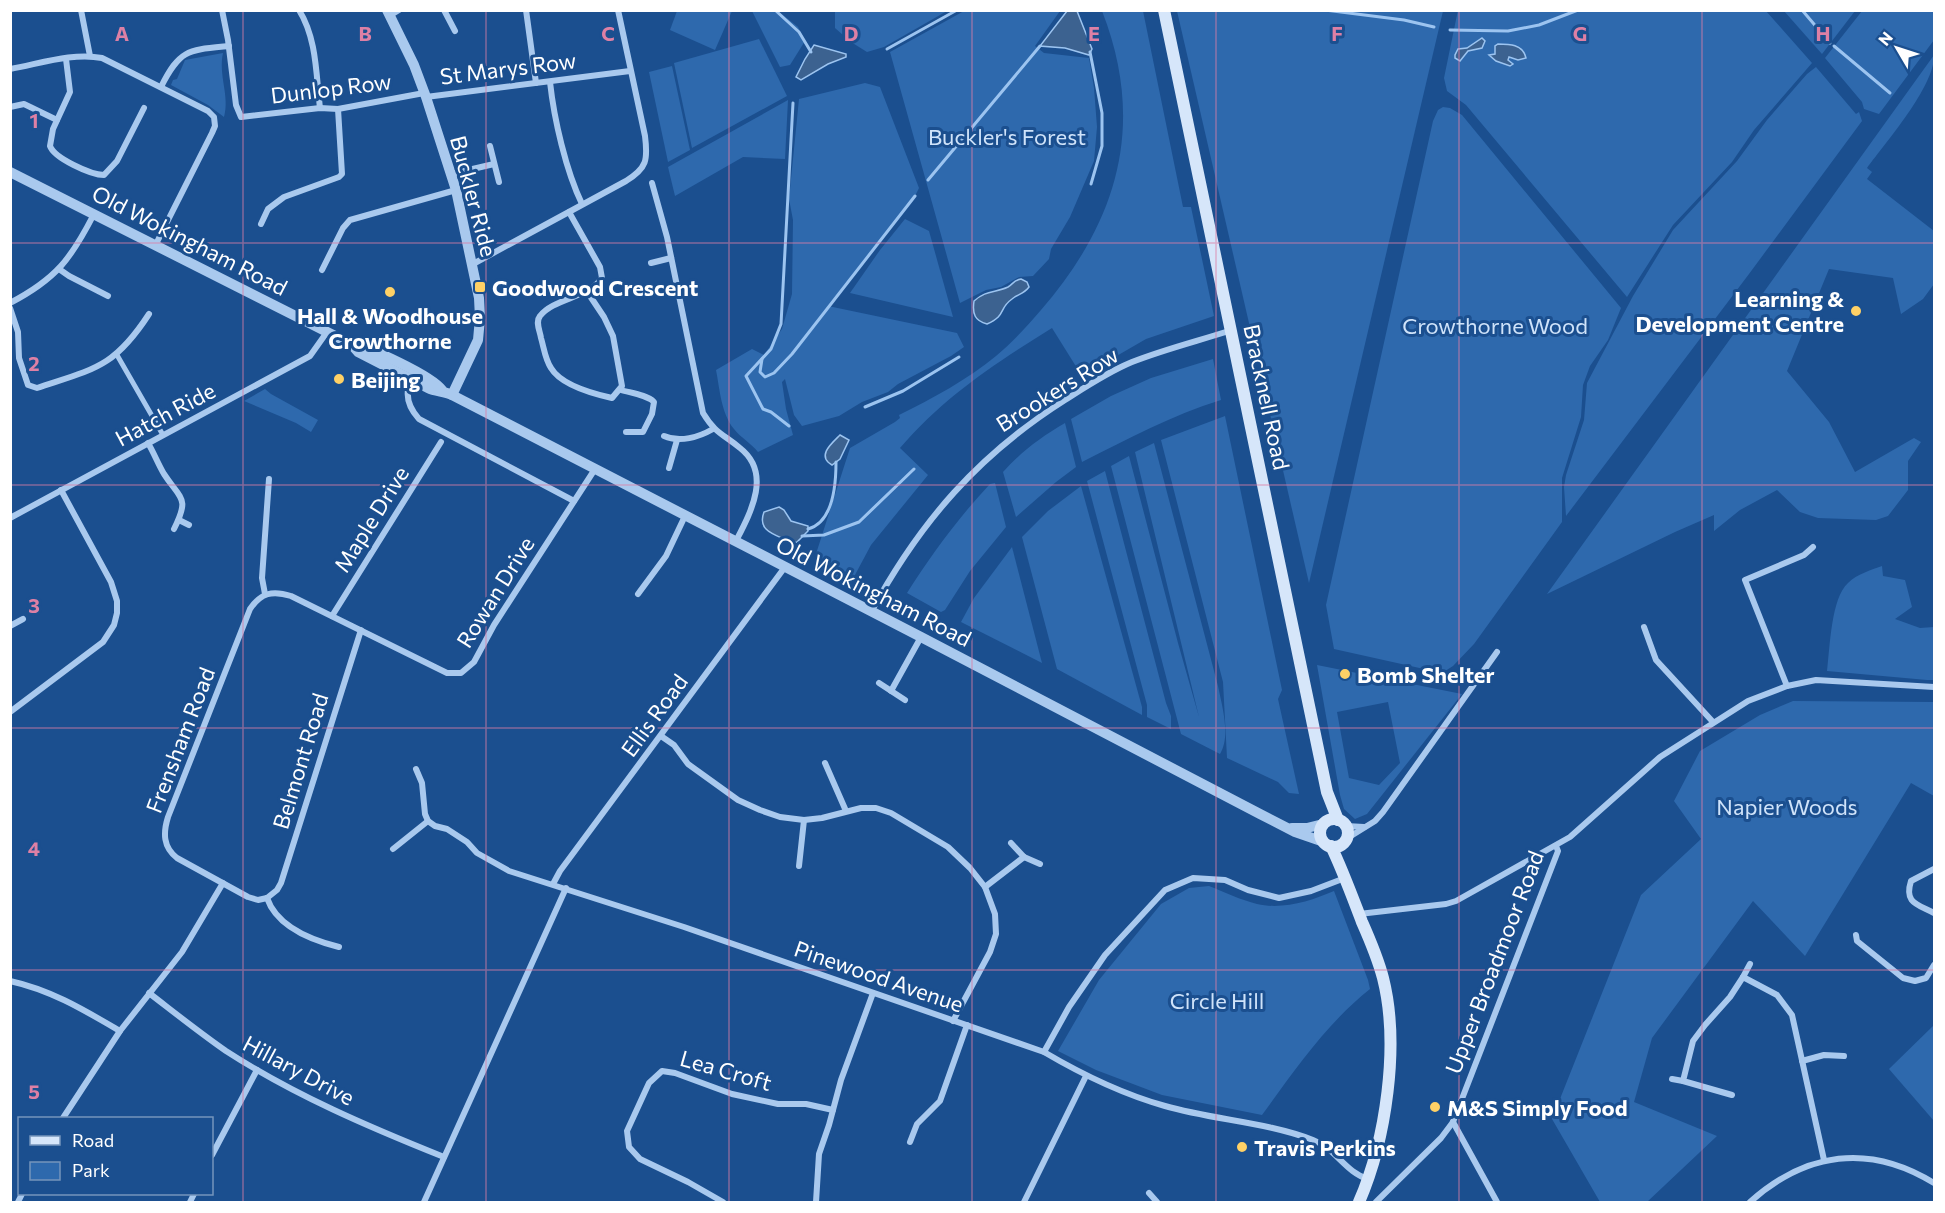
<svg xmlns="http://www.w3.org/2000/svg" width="1945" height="1213" viewBox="0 0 1945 1213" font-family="Commissioner,sans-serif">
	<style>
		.green { fill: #2e69ad; fill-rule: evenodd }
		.water { fill: #3c6290; stroke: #9cc4f0; stroke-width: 1.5 }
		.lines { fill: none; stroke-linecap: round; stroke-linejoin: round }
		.stream { stroke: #9cc4f0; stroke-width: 3 }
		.pedestrian { stroke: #a9c9ee; stroke-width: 5 }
		.minor { stroke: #a9c9ee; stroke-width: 6 }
		.tertiary { stroke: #a9c9ee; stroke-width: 10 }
		.secondary { stroke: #d6e6fa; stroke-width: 12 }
		.grid { fill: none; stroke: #dd80a5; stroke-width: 1.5; stroke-opacity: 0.55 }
		.poi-dot { fill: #ffd166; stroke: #1b4f8f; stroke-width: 2 }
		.labels { text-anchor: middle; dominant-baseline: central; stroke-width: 6; stroke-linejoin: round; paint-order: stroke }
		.street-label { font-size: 22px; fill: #fff; stroke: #1b4f8f }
		.park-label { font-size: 22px; fill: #cfe3fa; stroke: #1b4f8f }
		.poi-label { font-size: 22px; font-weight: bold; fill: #fff; stroke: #1b4f8f; text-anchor: start }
		.grid-label { font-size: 20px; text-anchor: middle; font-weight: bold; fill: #dd80a5; stroke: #1b4f8f; stroke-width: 6; stroke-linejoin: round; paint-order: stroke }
	</style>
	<rect width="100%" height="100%" fill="#1b4f8f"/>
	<g class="green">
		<path d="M 1458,10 L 1766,11 L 1812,63 L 1754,130 L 1732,162 L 1673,225 L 1627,297 L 1466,105 L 1447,91 L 1444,78 ZM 1498,44 L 1517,46 L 1508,59 L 1510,66 L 1496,61 L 1490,54 L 1495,54 L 1495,46 Z"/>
		<polygon points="677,11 732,11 715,50 670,30"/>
		<polygon points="752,11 778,11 798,27 805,41 790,65 780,67"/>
		<polygon points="835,11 835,10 947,11 884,47 867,52 851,42 835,28"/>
		<polygon points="964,11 1060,11 1035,46 1044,53 1089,58 1094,88 1097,127 1094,161 1070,217 1051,249 1049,259 1033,276 1019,277 1001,287 986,290 960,303 890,52"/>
		<path d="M 1102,11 L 1143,11 L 1183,207 L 1191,207 L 1214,316 L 1146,339 L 1082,376 L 1052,328 C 994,364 945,396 900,448 L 928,475 L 871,545 L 848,588 L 815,557 L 850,448 L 895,422 L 900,418 L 899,415 C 932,399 968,379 996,356 C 1013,342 1027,326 1041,310 C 1119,220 1146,123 1102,11 Z"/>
		<polygon points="1177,11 1443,11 1309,583"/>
		<polygon points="1784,11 1855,11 1822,54"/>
		<polygon points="1862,11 1934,11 1934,40 1879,114 1864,109 1862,102 1825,58"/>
		<polygon points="759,39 787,96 692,148 674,63"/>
		<path d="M 223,53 C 218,75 230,96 224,117 L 208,105 L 171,85 L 173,80 L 177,79 L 185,60 Z"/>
		<path d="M 1934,55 C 1935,86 1886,142 1867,168 L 1872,172 L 1867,179 L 1934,231 L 1934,284 L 1923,299 L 1901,314 L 1893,278 L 1829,269 L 1787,371 L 1829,422 L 1855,472 L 1914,438 L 1921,442 L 1908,461 L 1908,490 L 1888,516 L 1876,520 L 1818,518 L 1800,512 L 1777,490 L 1740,510 L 1714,531 L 1714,515 L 1675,532 L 1547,594 Z"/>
		<polygon points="672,66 690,150 668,162 649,72"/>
		<polygon points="1816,67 1856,114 1859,112 1862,121 1749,274 1566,516 1564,487 1566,475 1584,420 1587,383 1633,296 1673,230 1737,161 1767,120 1807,74"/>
		<path d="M 865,83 L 880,87 L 919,188 L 915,196 L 828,306 L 957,333 L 964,347 L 951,356 L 898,384 L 888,392 L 862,402 L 839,416 L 802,426 L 794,415 L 785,379 L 782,382 L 786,409 L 793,435 L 758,452 C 751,443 741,438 734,429 C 721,413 720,390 716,370 L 752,349 L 764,355 L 782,329 L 792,294 L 793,220 L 789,199 L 799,99 Z"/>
		<polygon points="788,100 785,159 743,157 675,196 668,167"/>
		<polygon points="1443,107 1450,108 1462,115 1621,308 1608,340 1590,366 1583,385 1581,417 1562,478 1562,522 1474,644 1453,666 1442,673 1334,649 1326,605 1433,121 1438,110"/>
		<polygon points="905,219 929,231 953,317 850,293 880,250"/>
		<path d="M 1213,359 L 1221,400 C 1172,415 1128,439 1082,462 L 1071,419 L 1111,396 L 1151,378 Z"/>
		<polygon points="265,389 271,394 318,420 311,432 296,423 244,401"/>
		<polygon points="1225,416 1282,690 1278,699 1299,794 1289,793 1278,782 1227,758 1223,682 1161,440"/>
		<path d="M 1065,423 L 1076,467 L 1056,482 L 1016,517 L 1003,472 C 1022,451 1041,437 1065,423 Z"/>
		<path d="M 1154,443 L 1218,686 C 1222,706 1231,736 1220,754 L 1181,734 L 1111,466 L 1129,456 L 1178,643 L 1199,717 L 1135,452 Z"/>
		<polygon points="1105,471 1166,703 1171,716 1171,729 1147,717 1147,705 1087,481"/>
		<path d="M 995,483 L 1006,527 L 970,571 L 945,610 L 941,612 L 907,593 C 932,554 958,518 990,484 Z"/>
		<polygon points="1081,486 1142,707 1142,715 1057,669 1022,537 1048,511"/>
		<polygon points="1012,547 1042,663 961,622 974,598"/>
		<path d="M 1882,566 L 1883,576 L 1905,580 L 1912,607 L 1895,619 L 1920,628 L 1934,627 L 1934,680 L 1927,680 L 1827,671 C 1830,648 1831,598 1848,583 C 1857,574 1871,570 1882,566 Z"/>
		<path d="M 1317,665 L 1462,694 L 1367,814 L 1355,819 L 1344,809 L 1340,795 ZM 1388,702 L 1400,763 L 1379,785 L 1349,778 L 1337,712 Z"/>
		<polygon points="1793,701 1934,702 1934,796 1911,783 1805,956 1753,901 1652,1038 1634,1102 1717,1136 1647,1202 1600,1202 1552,1119 1641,895 1701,839 1674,801 1700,751 1760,715"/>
		<path d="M 1209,886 C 1224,892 1241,900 1257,904 C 1282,910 1311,901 1334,891 L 1368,980 L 1370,989 C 1327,1023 1294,1071 1262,1115 L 1162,1095 L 1096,1070 L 1058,1051 L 1099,980 L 1161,904 L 1189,888 Z"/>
		<polygon points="1934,1025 1934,1121 1889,1069"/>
	</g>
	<g class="water">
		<polygon points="1067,11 1077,11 1092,49 1089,55 1065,48 1040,46"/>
		<polygon points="1482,38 1485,41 1482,48 1468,51 1460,61 1455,58 1455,55 1458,49 1467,48"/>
		<path d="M 1498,44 C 1509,44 1523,44 1526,58 L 1518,60 L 1509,57 L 1508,60 L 1513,64 L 1510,66 L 1496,61 L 1489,55 L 1495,54 L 1495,46 Z"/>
		<polygon points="814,45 846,54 846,57 828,64 801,80 796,77 805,59"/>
		<path d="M 1021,279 L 1027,282 L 1029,287 C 1024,294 1018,294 1012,299 C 998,309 1007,315 987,324 C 975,321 972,314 974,301 C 986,290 995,293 1008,287 C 1013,284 1014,280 1021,279 Z"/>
		<path d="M 840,435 L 849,440 L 840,459 L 832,465 C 816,456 832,443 840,435 Z"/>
		<path d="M 779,507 L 784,510 L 791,521 L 808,526 L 808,531 L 797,542 L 792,543 C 779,535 756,533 764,512 Z"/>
	</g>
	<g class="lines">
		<g class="stream">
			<polyline points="775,10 799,32 811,52"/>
			<polyline points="1325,10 1404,20 1434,27"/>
			<polyline points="1802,10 1830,43"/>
			<polyline points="1450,30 1508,31 1539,25 1578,10"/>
			<polyline points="1834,46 1890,93"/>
			<polyline points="887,49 957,10"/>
			<polyline points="1090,52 1102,113 1102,146 1091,184"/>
			<polyline points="928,180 1040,46"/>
			<polyline points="762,359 760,372 765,377 774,373 792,354 915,196"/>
			<polyline points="865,407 903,391 959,357"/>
			<polyline points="789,426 771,412 763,409 746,376 771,349 781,324 793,103"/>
			<path d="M 808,529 C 834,522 836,484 836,462"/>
			<polyline points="802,536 824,535 859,522 914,469"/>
		</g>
		<polyline class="pedestrian" points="117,355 163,435"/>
		<g class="minor">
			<polyline points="81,10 90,56"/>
			<polyline points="222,10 228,40 236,105 241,117 320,108 338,109 424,93"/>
			<path d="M 299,10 C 317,39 316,75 320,108"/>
			<polyline points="444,10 455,31"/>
			<polyline points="526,10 536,83"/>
			<polyline points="389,16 399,10"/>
			<path d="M 66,59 L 70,92 L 53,129 L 50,146 C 54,158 91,175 104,175 L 117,161 L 144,108"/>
			<path d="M 10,69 C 39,64 73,52 102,58 L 208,111 L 214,117 L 215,126 L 212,133 L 156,244"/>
			<path d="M 550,82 C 554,119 566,171 582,204"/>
			<path d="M 161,87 C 180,49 188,50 229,46"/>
			<polyline points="426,97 630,71"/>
			<polyline points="10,107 24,104 57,120"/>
			<polyline points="490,146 499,182"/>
			<polyline points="451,174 494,164"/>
			<path d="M 652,183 L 667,237 L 703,413 C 715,433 723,434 740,448 C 772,473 751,512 736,541"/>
			<path d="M 569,212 L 600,267 L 602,278 C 589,298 554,298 540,316 C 535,322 540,331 541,338 C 544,348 545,359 551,368 C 561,385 594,394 612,398 L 622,386 L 613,336 L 604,317 L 586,290"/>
			<polyline points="261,224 268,209 284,197 339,177 342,174 338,109"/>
			<polyline points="651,263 671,258"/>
			<path d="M 473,264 L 626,181 C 647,168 648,160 645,136 L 618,10"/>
			<polyline points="59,269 69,276 108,296"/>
			<polyline points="322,270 343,228 350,220 456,190"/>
			<path d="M 10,303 C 56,279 71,259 94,214"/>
			<path d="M 10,308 L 18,332 L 19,358 L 28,385 L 37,388 C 94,369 114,368 149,314"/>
			<path d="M 412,378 C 404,393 408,407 419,419 L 574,501"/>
			<path d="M 621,390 C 631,393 647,395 654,402 L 652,414 L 643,432 L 626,432"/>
			<path d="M 664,436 C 680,443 699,437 713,429"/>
			<path d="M 148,443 C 154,453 158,464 164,474 C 181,500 190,497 174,529"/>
			<polyline points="669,468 677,440"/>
			<polyline points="10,518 310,356 327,332"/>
			<polyline points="179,520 189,525"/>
			<polyline points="265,594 262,578 269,479"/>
			<polyline points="638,594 666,556 685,516"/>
			<path d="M 871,612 C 920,522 978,455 1065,400 C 1087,386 1108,372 1132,362 C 1165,349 1198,341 1232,330"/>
			<polyline points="332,616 441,442"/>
			<polyline points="10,626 23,619"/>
			<polyline points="1644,627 1656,660 1713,722"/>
			<polyline points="879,683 905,700"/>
			<polyline points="1787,686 1745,580 1804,555 1813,547"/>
			<polyline points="891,691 921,637"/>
			<polyline points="10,712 103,642 114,625 117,613 117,601 111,582 61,490"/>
			<polyline points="661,736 674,745 688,764 738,800 760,810 780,817 804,820 822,818 861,808 876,808 891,813 948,847 970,868 985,887 995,914 996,934 990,952 953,1021"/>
			<polyline points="825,763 846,811"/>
			<path d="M 416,769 L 422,783 L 425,814 L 428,821 L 435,826 L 447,829 L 467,842 L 477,853 L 509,871 L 684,927 L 1044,1052 C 1083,1075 1122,1094 1165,1106 C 1214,1120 1266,1122 1313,1140 C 1335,1148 1346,1173 1368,1179"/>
			<polyline points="1346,826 1364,827"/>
			<polyline points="1346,839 1375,821 1383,812 1497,652"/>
			<polyline points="1011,843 1024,857 1040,864"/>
			<polyline points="393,849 428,821"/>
			<polyline points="799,866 804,820"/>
			<path d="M 1934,869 L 1911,881 C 1904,903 1917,904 1934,913"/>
			<polyline points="553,884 560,871 785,567"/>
			<polyline points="985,887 1024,857"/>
			<path d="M 267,898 L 258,900 L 248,897 L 177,858 C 163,847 163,833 168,817 L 250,609 C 261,593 272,590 291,596 L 447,673 L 461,673 L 474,662 L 494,625 L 595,469"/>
			<polyline points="267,898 277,890 281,883 361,630"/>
			<path d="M 267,898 C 277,927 311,940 339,947"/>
			<polyline points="1359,914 1446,904 1456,901 1570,837 1660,757 1748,701 1787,686 1816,680 1934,687"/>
			<polyline points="1856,935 1857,941 1903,978 1915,981 1926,978 1934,965"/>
			<polyline points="1743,977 1750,964"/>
			<path d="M 10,981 C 51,990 84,1010 120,1031"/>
			<path d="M 149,993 C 175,1013 200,1033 226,1051 C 294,1095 369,1127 444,1157"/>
			<polyline points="1044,1052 1069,1007 1105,955 1165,890 1193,878 1225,880 1248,890 1279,898 1311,891 1345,878"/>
			<polyline points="1802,1061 1824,1055 1844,1056"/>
			<polyline points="1672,1079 1683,1081"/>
			<polyline points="1732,1095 1683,1081 1693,1041 1705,1025 1730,997 1743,977 1777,995 1792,1015 1824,1160"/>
			<polyline points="63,1118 120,1031 182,952 223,883"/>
			<polyline points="1453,1122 1497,1202"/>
			<polyline points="910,1142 917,1124 940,1101 967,1025"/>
			<polyline points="212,1155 257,1070"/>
			<polyline points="1149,1193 1157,1202"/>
			<polyline points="18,1202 22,1194"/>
			<polyline points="190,1202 194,1194"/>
			<polyline points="424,1202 566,888"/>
			<polyline points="723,1202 688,1182 640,1159 629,1147 627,1131 649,1083 662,1071 675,1073 732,1094 778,1104 806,1104 833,1110"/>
			<polyline points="816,1202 819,1154 829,1125 841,1080 873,993"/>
			<polyline points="1024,1202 1086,1076"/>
			<polyline points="1376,1202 1441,1138 1453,1122 1558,851 1556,846"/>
			<path d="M 1750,1202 C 1806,1152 1869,1143 1934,1183"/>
		</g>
		<g class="tertiary">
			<polyline points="387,10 414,65 426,97 456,190 479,298 480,318 478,340 452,395"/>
			<path d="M 10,172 L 351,344 L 358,352 L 428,388 C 436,392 444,391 452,395 L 921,637 L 1260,814 L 1295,832 L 1324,842"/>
			<path d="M 351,344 C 368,346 432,376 442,390"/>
			<polyline points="1292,828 1307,828 1323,824"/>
		</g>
		<g class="secondary">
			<polyline points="1164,10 1327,792 1338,820"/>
			<circle cx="1334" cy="833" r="14"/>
			<path d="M 1331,846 C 1343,871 1352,896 1362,922 C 1370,940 1378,959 1383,978 C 1400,1045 1386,1140 1359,1202"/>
		</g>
	</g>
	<path class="grid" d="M 243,10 L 243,1202M 486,10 L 486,1202M 729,10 L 729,1202M 972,10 L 972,1202M 1216,10 L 1216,1202M 1459,10 L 1459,1202M 1702,10 L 1702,1202M 10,243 L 1934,243M 10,485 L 1934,485M 10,728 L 1934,728M 10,970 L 1934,970"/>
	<g class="poi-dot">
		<rect x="474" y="281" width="12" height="12" rx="3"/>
		<circle cx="390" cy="292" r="6"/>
		<circle cx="1856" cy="311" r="6"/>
		<circle cx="339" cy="379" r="6"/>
		<circle cx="1345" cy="674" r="6"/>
		<circle cx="1435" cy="1107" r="6"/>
		<circle cx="1242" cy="1147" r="6"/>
	</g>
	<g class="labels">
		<g class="street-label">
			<text transform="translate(508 68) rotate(-7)">St Marys Row</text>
			<text transform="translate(331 88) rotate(-7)">Dunlop Row</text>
			<text transform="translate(474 196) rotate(75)">Buckler Ride</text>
			<text transform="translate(190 240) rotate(27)">Old Wokingham Road</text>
			<text transform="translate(1057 389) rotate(-32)">Brookers Row</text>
			<text transform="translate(1267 397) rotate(78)">Bracknell Road</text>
			<text transform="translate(165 414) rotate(-28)">Hatch Ride</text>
			<text transform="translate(371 519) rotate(-58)">Maple Drive</text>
			<text transform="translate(874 591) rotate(27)">Old Wokingham Road</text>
			<text transform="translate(495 592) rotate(-58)">Rowan Drive</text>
			<text transform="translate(654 715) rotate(-54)">Ellis Road</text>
			<text transform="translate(180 740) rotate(-69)">Frensham Road</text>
			<text transform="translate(300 761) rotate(-73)">Belmont Road</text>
			<text transform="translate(1494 962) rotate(-69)">Upper Broadmoor Road</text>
			<text transform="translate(879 976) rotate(19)">Pinewood Avenue</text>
			<text transform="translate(299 1070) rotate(28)">Hillary Drive</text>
			<text transform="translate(726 1070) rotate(16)">Lea Croft</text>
		</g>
		<g class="park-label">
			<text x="1007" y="136">Buckler's Forest</text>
			<text x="1495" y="325">Crowthorne Wood</text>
			<text x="1787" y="806">Napier Woods</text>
			<text x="1217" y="1000">Circle Hill</text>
		</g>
		<g class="poi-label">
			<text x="492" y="287">Goodwood Crescent</text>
			<text x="1844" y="298" text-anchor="end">Learning &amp;<tspan x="1844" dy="25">Development Centre</tspan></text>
			<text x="390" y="315" text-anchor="middle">Hall &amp; Woodhouse<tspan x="390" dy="25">Crowthorne</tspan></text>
			<text x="351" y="379">Beijing</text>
			<text x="1357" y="674">Bomb Shelter</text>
			<text x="1447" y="1107">M&amp;S Simply Food</text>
			<text x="1254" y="1147">Travis Perkins</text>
		</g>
	</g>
	<g class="grid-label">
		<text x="122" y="41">A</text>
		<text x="365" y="41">B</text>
		<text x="608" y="41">C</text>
		<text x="851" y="41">D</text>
		<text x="1094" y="41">E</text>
		<text x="1337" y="41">F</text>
		<text x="1580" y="41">G</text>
		<text x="1823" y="41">H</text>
		<text x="34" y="128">1</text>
		<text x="34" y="371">2</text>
		<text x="34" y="613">3</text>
		<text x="34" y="856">4</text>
		<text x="34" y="1099">5</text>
	</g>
	<rect width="1945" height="1213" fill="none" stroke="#ffffff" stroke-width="24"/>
	<rect x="18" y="1117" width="195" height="78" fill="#1b4f8f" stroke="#7695bc" stroke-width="1.5"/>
	<rect x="30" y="1136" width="30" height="9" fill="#d6e6fa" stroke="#7695bc" stroke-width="1.5"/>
	<text x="72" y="1147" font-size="18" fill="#ffffff">Road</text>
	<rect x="30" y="1162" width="30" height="18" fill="#2e69ad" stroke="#7695bc" stroke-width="1.5"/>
	<text x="72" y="1177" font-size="18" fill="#ffffff">Park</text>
	<g transform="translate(1897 48) rotate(309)" stroke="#1b4f8f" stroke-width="4.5" paint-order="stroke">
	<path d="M0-4.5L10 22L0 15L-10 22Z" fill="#ffffff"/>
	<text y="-9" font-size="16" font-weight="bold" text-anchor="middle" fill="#ffffff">N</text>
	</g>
</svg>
